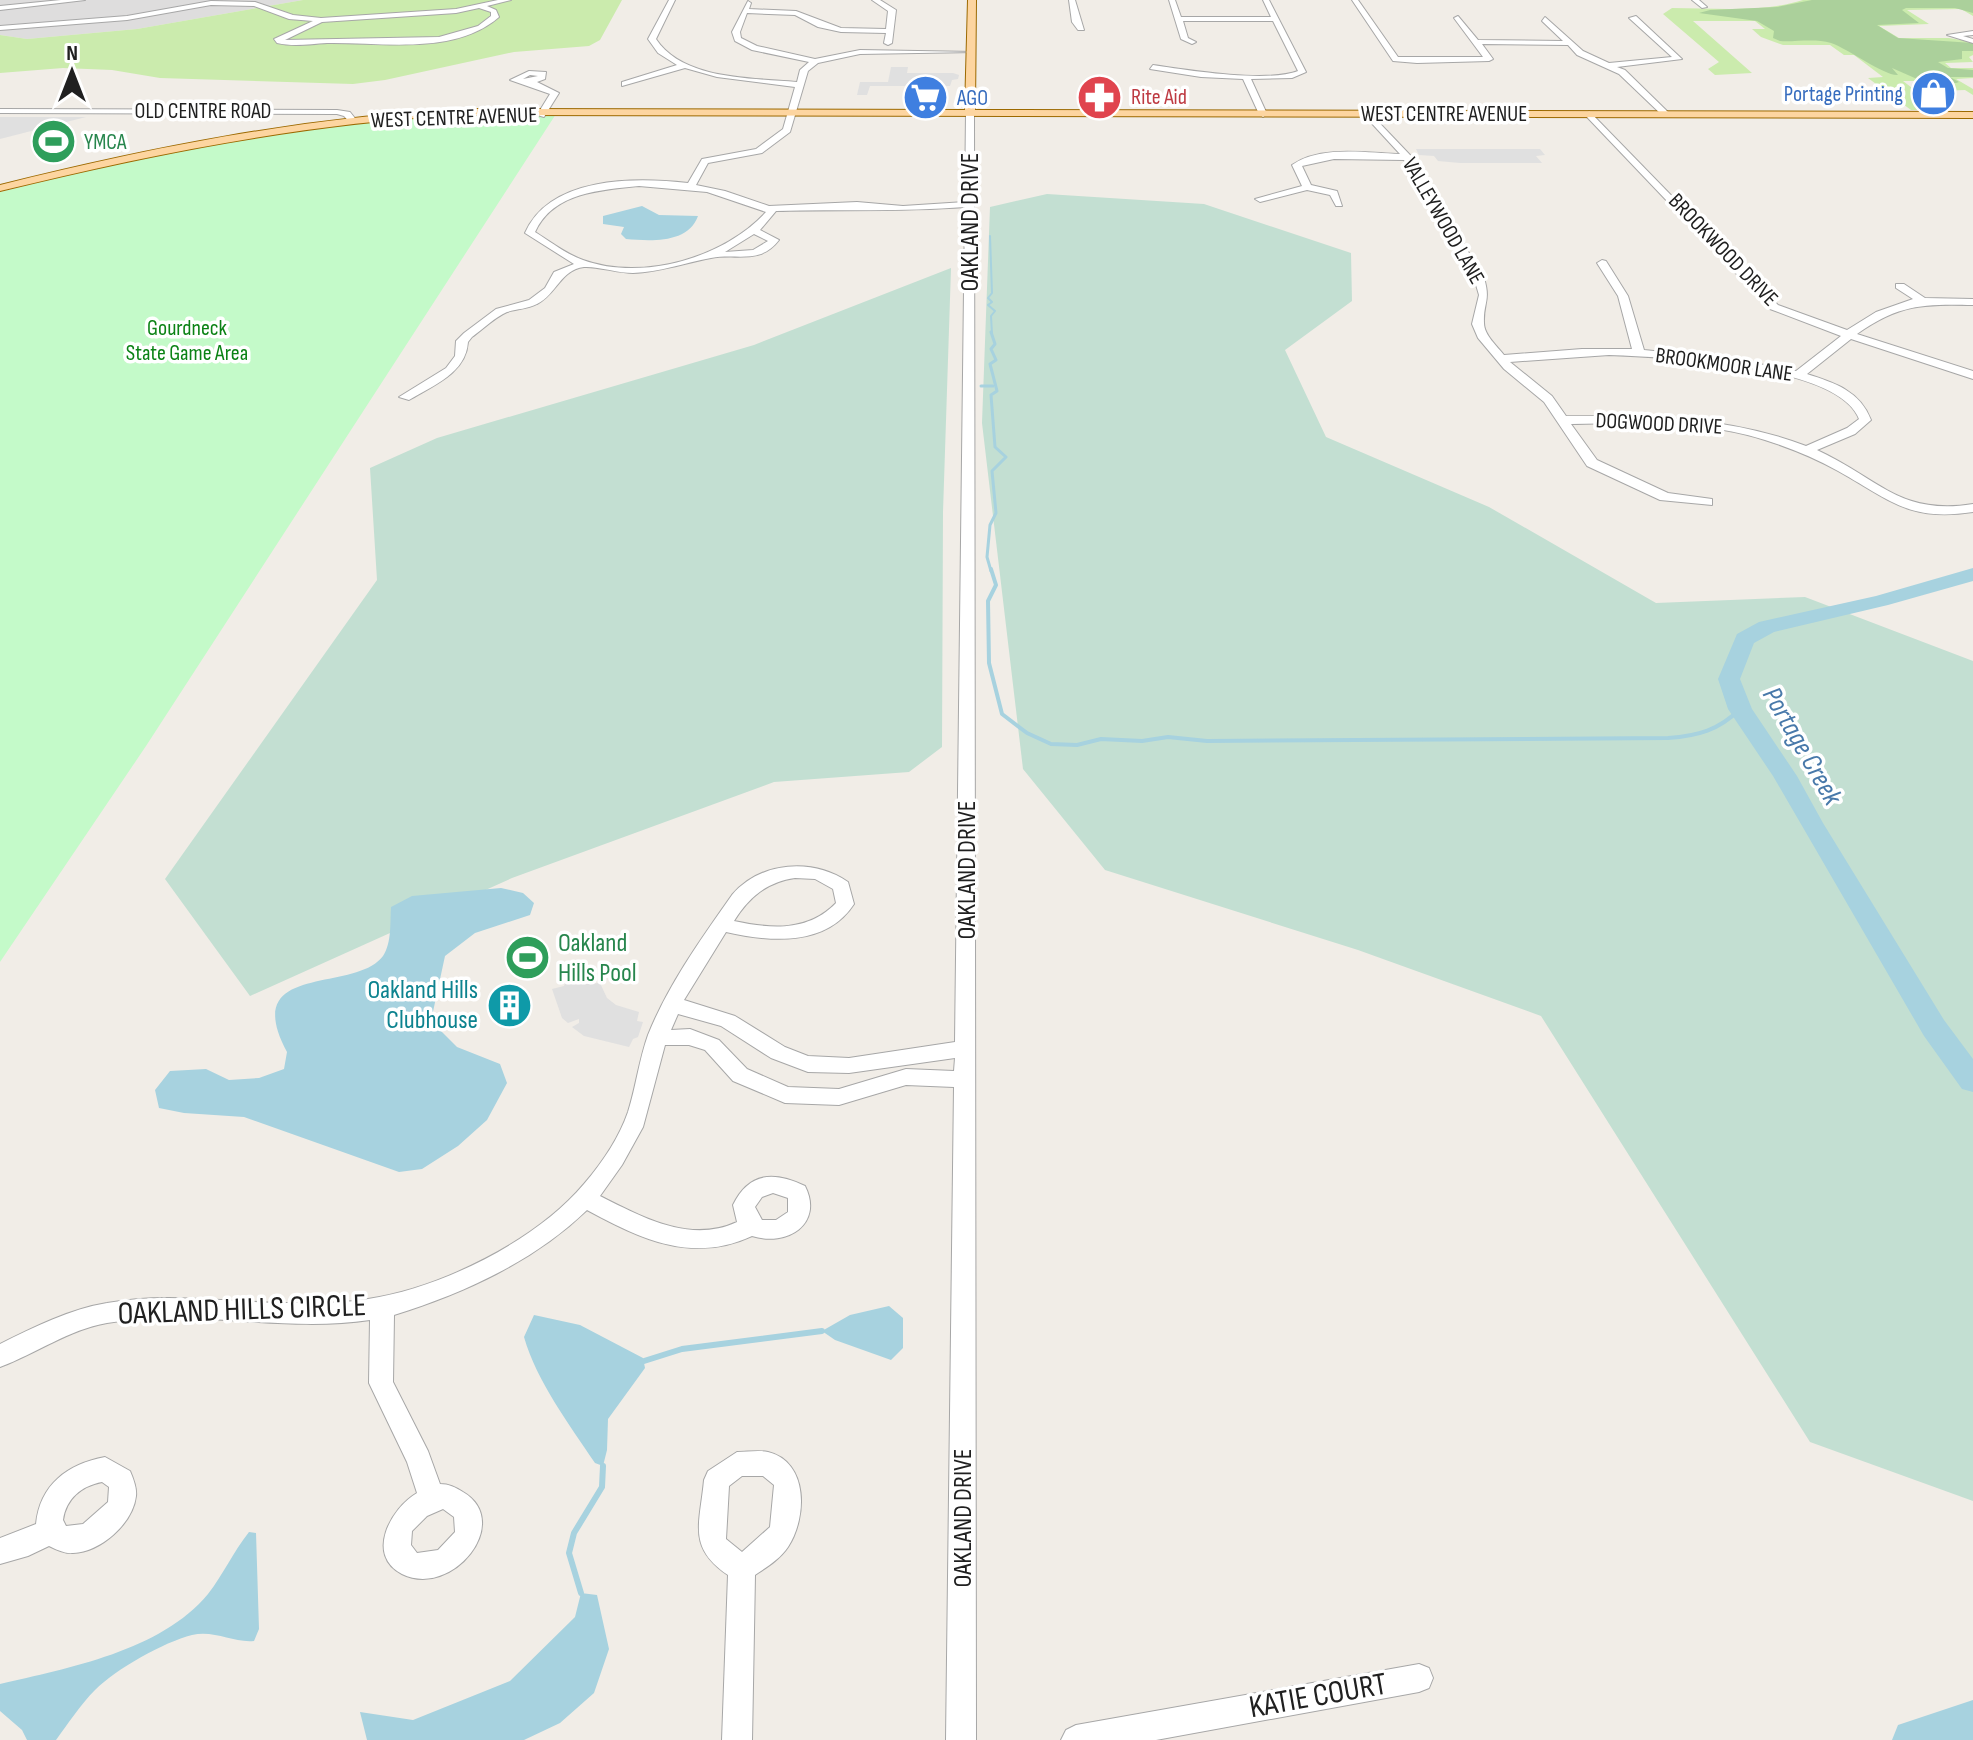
<svg xmlns="http://www.w3.org/2000/svg" width="1973" height="1740" viewBox="0 0 1973 1740" font-family="'Sofia Sans Condensed',sans-serif">
	<style>
		.residential { fill: #dedddd }
		.grass { fill: #cbebad }
		.forest { fill: #abd09b }
		.wetland { fill: #c3dfd2 }
		.park { fill: #c4fac9 }
		.parking { fill: #e0e0e0 }
		.water { fill: #a7d2df }
		.lines { fill: none; stroke-linecap: round; stroke-linejoin: round }
		.stream-far3 { stroke: #a7d2df; stroke-width: 2 }
		.stream-far2 { stroke: #a7d2df; stroke-width: 3 }
		.stream-far1 { stroke: #a7d2df; stroke-width: 4 }
		.stream { stroke: #a7d2df; stroke-width: 6 }
		.river { fill: #a7d2df; fill-rule: evenodd }
		.minor-casing { stroke: #a7a7a7; stroke-width: 2 }
		.major-casing { stroke: #9c6900; stroke-width: 2 }
		.minor { fill: #fff; fill-rule: evenodd }
		.major { fill: #fdd5a0; fill-rule: evenodd }
		.labels { text-anchor: middle; dominant-baseline: central; stroke-width: 7; stroke-linejoin: round; paint-order: stroke }
		.far-shop-label { font-size: 22px; fill: #366cbe; stroke: #fff; text-anchor: end }
		.far-health-label { font-size: 22px; fill: #be3a42; stroke: #fff; text-anchor: start }
		.far-street-label { font-size: 22px; fill: #202020; stroke: #fff }
		.far-leisure-label { font-size: 22px; fill: #27864d; stroke: #fff; text-anchor: start }
		.far-park-label { font-size: 22px; fill: #0b8215; stroke: #fff }
		.street-label { font-size: 26px; fill: #202020; stroke: #fff }
		.leisure-label { font-size: 26px; fill: #27864d; stroke: #fff; text-anchor: start }
		.culture-label { font-size: 26px; fill: #0d838f; stroke: #fff; text-anchor: end }
		.water-label { font-size: 28px; font-style: italic; fill: #4879aa; stroke: #fff }
		.near-street-label { font-size: 32px; fill: #202020; stroke: #fff }
	</style>
	<rect width="100%" height="100%" fill="#f1ede7"/>
	<polygon class="residential" points="0,0 303,0 137,29 27,39 0,35"/>
	<g class="grass">
		<polygon points="303,0 622,0 600,40 589,46 514,52 385,80 353,84 160,78 112,70 63,68 0,73 0,35 27,39 137,29"/>
		<path d="M 1803,0 L 1973,0 L 1973,16 L 1961,9 L 1907,10 L 1929,24 L 1879,26 L 1899,38 L 1949,38 L 1973,42 L 1973,55 L 1969,57 L 1973,62 L 1945,63 L 1951,68 L 1973,68 L 1973,78 L 1956,79 L 1973,89 L 1973,95 L 1965,90 L 1940,91 L 1925,81 L 1903,81 L 1941,110 L 1911,110 L 1868,78 L 1883,77 L 1854,55 L 1844,55 L 1830,45 L 1783,45 L 1761,37 L 1752,29 L 1765,29 L 1755,21 L 1693,21 L 1752,73 L 1715,75 L 1708,69 L 1719,62 L 1663,14 L 1672,8 C 1715,8 1762,13 1803,0 Z"/>
	</g>
	<path class="forest" d="M 1812,0 L 1973,0 L 1973,13 L 1955,8 L 1906,8 L 1902,10 L 1919,23 L 1877,25 L 1898,38 L 1973,43 L 1973,51 L 1962,51 L 1962,59 L 1938,62 L 1948,68 L 1973,70 L 1973,77 L 1950,77 L 1959,82 L 1956,83 L 1917,79 L 1892,68 L 1898,75 C 1884,76 1849,49 1831,43 C 1815,38 1796,42 1780,41 L 1773,38 L 1774,31 L 1757,21 L 1699,13 L 1710,10 L 1777,7 Z"/>
	<g class="wetland">
		<polygon points="1047,194 1204,204 1351,253 1352,301 1285,350 1326,437 1489,507 1656,603 1805,597 1973,661 1973,1501 1810,1442 1541,1016 1358,950 1105,870 1023,769 982,423 990,207"/>
		<polygon points="951,268 943,512 942,747 909,772 774,782 512,878 250,996 165,879 377,580 370,468 437,438 754,345"/>
	</g>
	<path class="park" d="M 497,113 L 556,114 L 146,746 L 0,962 L 0,192 C 85,171 169,149 255,134 C 334,120 416,116 497,113 Z"/>
	<g class="parking">
		<polygon points="891,67 908,67 907,73 953,73 959,75 958,79 952,80 950,86 870,86 867,95 857,95 860,82 888,82"/>
		<polygon points="0,117 86,117 0,139"/>
		<polygon points="1416,149 1540,149 1545,155 1536,156 1542,163 1460,163 1438,161 1434,156 1419,155"/>
		<polygon points="568,975 585,975 586,984 600,983 607,998 616,1005 639,1012 637,1021 643,1022 638,1037 633,1039 629,1047 584,1036 572,1027 579,1023 579,1019 568,1023 562,1018 552,989 564,986"/>
	</g>
	<g class="water">
		<path d="M 642,206 L 659,215 L 698,216 C 688,244 650,241 626,239 L 621,234 L 624,227 L 603,224 L 603,216 Z"/>
		<path d="M 501,888 L 523,893 L 534,903 L 530,915 L 475,933 L 445,956 L 431,1021 L 457,1047 L 500,1064 L 507,1083 L 487,1120 L 458,1146 L 422,1169 L 399,1172 L 244,1117 L 184,1113 L 159,1108 L 155,1090 L 170,1071 L 206,1069 L 229,1080 L 259,1078 L 284,1069 L 287,1052 C 238,961 355,994 383,956 C 392,943 390,921 391,907 L 412,896 Z"/>
		<polygon points="889,1306 903,1318 903,1348 891,1360 835,1340 822,1331 850,1315"/>
		<path d="M 534,1315 L 580,1325 L 643,1358 L 645,1368 L 608,1419 L 607,1450 L 603,1466 L 595,1463 C 569,1424 537,1382 524,1337 Z"/>
		<path d="M 249,1532 L 256,1533 L 259,1629 L 254,1641 C 233,1643 215,1630 192,1635 C 164,1642 116,1669 95,1690 C 80,1705 68,1724 56,1740 L 27,1740 L 22,1730 L 0,1711 L 0,1684 C 68,1668 161,1651 208,1594 C 223,1575 233,1552 249,1532 Z"/>
		<polygon points="581,1593 597,1595 609,1649 594,1693 560,1723 524,1740 367,1740 360,1712 413,1720 510,1681 575,1617"/>
	</g>
	<g class="lines">
		<polyline class="stream-far3" points="990,236 992,293 988,298 992,302 988,305 995,311 991,316 992,334"/>
		<g class="stream-far2">
			<polyline points="991,332 995,344 991,349 996,360 990,364 997,391 991,395 995,447 1006,457 992,471 996,513 990,525 987,557 991,571"/>
			<polyline points="981,386 993,386"/>
		</g>
		<path class="stream-far1" d="M 991,569 L 996,585 L 988,601 L 989,663 L 1002,714 L 1027,733 L 1051,744 L 1077,745 L 1101,739 L 1142,741 L 1168,737 L 1207,741 L 1668,738 C 1698,736 1719,730 1740,709"/>
		<g class="stream">
			<polyline points="644,1361 682,1349 822,1331"/>
			<polyline points="581,1593 569,1553 574,1533 602,1487 603,1466"/>
		</g>
		<g class="river">
			<polygon points="1973,568 1973,581 1888,605 1774,632 1754,643 1740,679 1752,709 1797,776 1823,823 1944,1020 1973,1059 1973,1092 1962,1089 1924,1036 1773,776 1728,709 1718,679 1737,634 1759,622 1876,596"/>
			<polygon points="1973,1700 1973,1740 1892,1740 1898,1725"/>
		</g>
		<defs>
			<g id="minor">
				<polygon points="61,0 85,0 0,10 0,6"/>
				<path d="M 498,0 L 511,0 L 487,6 L 496,10 L 499,17 C 454,56 382,42 327,43 C 310,44 294,47 277,43 L 274,39 L 313,21 L 289,19 L 254,6 L 211,5 L 127,20 L 0,30 L 0,26 L 127,16 L 211,1 L 255,2 L 293,15 L 321,18 L 456,9 ZM 479,8 L 491,12 L 491,16 L 478,26 L 439,37 L 285,40 L 322,22 L 456,13 Z"/>
				<path d="M 669,0 L 675,0 L 656,39 C 683,80 752,78 797,82 L 800,70 L 809,62 L 752,50 L 735,41 L 732,32 L 748,1 L 751,3 L 749,9 L 796,11 L 841,28 L 886,29 L 888,11 L 872,0 L 880,0 L 896,10 L 892,43 L 888,45 L 884,43 L 886,33 L 841,32 L 818,27 L 795,15 L 747,13 L 740,32 L 741,38 L 757,46 L 815,59 L 860,50 L 975,52 L 860,54 L 818,63 L 808,71 L 790,132 L 762,153 L 708,163 L 696,185 L 725,191 L 769,206 L 857,202 L 903,206 L 965,202 L 966,113 L 970,110 L 974,113 L 976,1740 L 946,1740 L 954,1087 L 906,1085 L 839,1105 L 785,1103 L 733,1081 L 705,1050 L 689,1045 L 665,1045 L 643,1127 L 622,1165 L 600,1196 C 642,1217 690,1244 737,1222 L 733,1205 C 749,1172 774,1171 805,1186 C 824,1224 787,1247 752,1236 C 692,1264 641,1239 587,1210 C 533,1262 464,1293 394,1315 L 393,1382 L 428,1451 L 440,1484 C 449,1484 455,1487 463,1492 C 514,1522 452,1599 402,1574 C 365,1555 391,1508 417,1493 L 407,1462 L 369,1383 L 370,1320 C 283,1333 194,1308 107,1323 C 68,1330 37,1353 0,1367 L 0,1344 C 34,1327 70,1309 107,1303 C 166,1292 225,1302 283,1303 C 311,1303 340,1304 368,1299 C 441,1288 536,1241 584,1184 C 602,1163 619,1138 628,1112 C 636,1087 639,1060 648,1035 C 668,985 701,939 732,895 C 761,861 813,858 848,882 L 854,904 C 826,947 770,942 726,932 L 684,1000 L 735,1016 L 785,1047 L 808,1056 L 849,1058 L 955,1042 L 965,207 C 902,212 840,209 776,211 L 760,230 L 779,240 C 760,265 737,253 711,258 C 684,263 660,272 633,273 C 618,273 597,266 584,267 C 560,270 557,294 537,304 C 528,309 516,309 507,312 C 495,317 483,329 472,337 L 468,342 C 466,373 434,385 409,400 L 399,397 L 446,368 L 455,356 L 456,341 L 464,333 L 496,309 L 529,300 L 545,288 L 554,272 L 574,264 L 525,233 C 550,176 635,177 688,183 L 702,159 L 756,149 L 783,129 L 795,87 L 717,77 L 685,68 L 622,86 L 622,82 L 677,65 L 658,53 L 648,39 ZM 639,186 L 707,192 L 766,212 C 725,257 643,282 583,260 C 566,254 551,242 535,232 C 553,192 601,190 639,186 ZM 754,234 L 768,241 L 753,250 L 725,252 ZM 795,878 L 815,879 L 833,889 L 836,903 C 808,932 771,929 734,921 C 749,897 767,882 795,878 ZM 678,1014 L 721,1026 L 771,1058 L 808,1072 L 849,1073 L 955,1058 L 954,1071 L 906,1069 L 839,1089 L 788,1087 L 747,1069 L 719,1040 L 690,1029 L 671,1030 ZM 773,1193 L 788,1198 L 788,1212 L 776,1220 L 762,1220 L 755,1207 L 762,1197 ZM 443,1509 L 454,1517 L 455,1532 L 438,1550 L 417,1553 L 411,1545 L 412,1531 L 427,1516 Z"/>
				<polygon points="1069,0 1075,0 1084,30 1078,30 1072,22"/>
				<path d="M 1169,0 L 1175,0 L 1181,17 L 1271,17 L 1263,0 L 1269,0 L 1306,72 L 1292,78 L 1251,79 L 1267,114 L 1263,117 L 1259,114 L 1243,79 L 1201,77 L 1150,69 L 1153,65 C 1186,70 1267,83 1298,71 L 1273,21 L 1183,21 L 1188,38 L 1196,42 L 1192,44 L 1181,39 Z"/>
				<polygon points="1352,0 1358,0 1398,57 1483,57 1454,18 1458,16 1478,40 1563,41 1542,21 1545,17 1583,51 1609,63 1672,57 1629,18 1636,16 1682,59 1617,67 1625,70 1670,114 1663,116 1619,74 1577,55 1568,45 1482,44 1493,59 1489,61 1417,63 1393,61"/>
				<polygon points="1692,0 1699,0 1707,7 1702,8"/>
				<polygon points="1973,31 1973,35 1963,36 1973,39 1973,43 1947,35"/>
				<path d="M 529,71 L 546,72 L 545,79 L 537,82 L 559,93 L 544,117 L 537,115 L 550,94 L 510,80 ZM 530,75 L 538,76 L 523,79 Z"/>
				<polygon points="0,109 337,110 350,112 358,122 351,124 344,116 337,114 0,113"/>
				<path d="M 1368,111 L 1410,155 L 1484,278 C 1491,301 1483,303 1484,323 C 1484,335 1497,346 1504,355 L 1582,349 L 1632,349 L 1618,296 L 1597,263 L 1602,260 L 1606,261 L 1628,296 L 1644,350 L 1733,359 L 1796,371 L 1841,336 L 1770,309 L 1586,116 L 1589,111 L 1778,305 L 1847,330 L 1876,312 L 1913,299 L 1896,288 L 1896,284 L 1904,284 L 1925,298 L 1973,299 L 1973,305 C 1924,304 1899,304 1857,334 L 1973,371 L 1973,379 L 1851,339 L 1807,374 C 1835,383 1860,391 1871,420 L 1855,434 L 1817,450 C 1878,478 1900,516 1973,504 L 1973,512 C 1909,522 1890,500 1838,471 C 1815,458 1790,448 1765,440 C 1703,420 1635,423 1571,424 L 1597,460 L 1668,493 L 1712,499 L 1712,505 L 1660,500 L 1587,466 L 1544,402 L 1504,369 L 1478,338 L 1472,324 L 1479,295 L 1474,278 L 1404,160 L 1334,159 L 1302,166 L 1311,185 L 1337,191 L 1342,206 L 1336,206 L 1330,195 L 1307,190 L 1260,202 L 1255,199 L 1302,186 L 1292,165 C 1320,145 1367,153 1400,154 L 1365,116 ZM 1609,355 C 1662,357 1838,364 1859,419 L 1847,428 L 1806,446 C 1728,416 1648,416 1566,416 L 1552,396 L 1510,362 Z"/>
				<path d="M 737,1452 C 747,1452 759,1450 768,1452 C 809,1462 807,1518 788,1547 C 780,1559 767,1567 755,1575 L 752,1740 L 722,1740 L 728,1575 C 687,1547 700,1524 704,1480 L 708,1471 ZM 742,1476 L 763,1476 L 774,1485 L 770,1527 L 742,1552 L 726,1539 L 729,1486 Z"/>
				<path d="M 105,1457 L 130,1471 C 133,1478 137,1488 136,1496 C 133,1523 101,1552 73,1553 C 65,1554 55,1549 49,1546 L 28,1556 L 0,1564 L 0,1538 L 36,1524 C 40,1484 68,1464 105,1457 ZM 102,1482 L 109,1487 L 108,1502 L 83,1524 L 66,1526 L 63,1520 C 66,1499 81,1486 102,1482 Z"/>
				<polygon points="1419,1664 1429,1668 1433,1678 1429,1688 1419,1692 1156,1740 1061,1740 1066,1730 1076,1725"/>
			</g>
			<path id="major" d="M 968,0 L 976,0 L 975,110 L 1973,112 L 1973,118 L 458,115 C 302,124 151,154 0,191 L 0,185 C 151,147 302,118 458,109 L 965,110 Z"/>
		</defs>
		<use href="#minor" class="minor-casing"/>
		<use href="#major" class="major-casing"/>
		<use href="#minor" class="minor"/>
		<use href="#major" class="major"/>
	</g>
	<defs>
		<symbol id="shop-disc" viewBox="-11 -11 22 22"><circle r="9.5" fill="#3f7fe0" stroke="#fff"/><path d="M-5-2.5h2.3a2.7 3.5 0 0 1 5.4 0H5L5.5 6h-11ZM-1.5-2.5h3a1.5 2.3 0 0 0-3 0Z" fill="#fff"/></symbol>
		<symbol id="pharmacy-disc" viewBox="-11 -11 22 22"><circle r="9.5" fill="#e0444e" stroke="#fff"/><path d="M-2-6h4v4h4v4h-4v4h-4v-4h-4v-4h4Z" fill="#fff"/></symbol>
		<symbol id="supermarket-disc" viewBox="-11 -11 22 22"><circle r="9.5" fill="#3f7fe0" stroke="#fff"/><path d="M-6-5.5h2.5l.6 2H6L4.5 2H-2.5L-4.4-4H-6ZM-1.5 3.2a1.3 1.3 0 1 0 .1 0ZM3 3.2a1.3 1.3 0 1 0 .1 0Z" fill="#fff"/></symbol>
		<symbol id="stadium-disc" viewBox="-11 -11 22 22"><circle r="9.5" fill="#2e9e5b" stroke="#fff"/><path d="M0-5a6.5 5 0 1 0 0 10a6.5 5 0 1 0 0-10ZM-3.5-1.8h7v3.6h-7Z" fill="#fff"/></symbol>
		<symbol id="building-disc" viewBox="-11 -11 22 22"><circle r="9.5" fill="#0f9aa8" stroke="#fff"/><path d="M-4-6H4V6H1V3H-1V6H-4ZM-2.5-4.3h1.7v1.8h-1.7ZM.8-4.3h1.7v1.8H.8ZM-2.5-1h1.7V.8h-1.7ZM.8-1h1.7V.8H.8Z" fill="#fff"/></symbol>
	</defs>
	<g fill-rule="evenodd">
		<use href="#shop-disc" x="1908" y="68" width="51" height="51"/>
		<use href="#pharmacy-disc" x="1074" y="72" width="51" height="51"/>
		<use href="#supermarket-disc" x="900" y="72" width="51" height="51"/>
		<use href="#stadium-disc" x="28" y="116" width="51" height="51"/>
		<use href="#stadium-disc" x="502" y="932" width="51" height="51"/>
		<use href="#building-disc" x="484" y="980" width="51" height="51"/>
	</g>
	<g class="labels">
		<g class="far-shop-label">
			<text x="1903" y="94">Portage Printing</text>
			<text x="957" y="98" text-anchor="start">AGO</text>
		</g>
		<g class="far-health-label">
			<text x="1131" y="97">Rite Aid</text>
		</g>
		<g class="far-street-label">
			<text x="203" y="111">OLD CENTRE ROAD</text>
			<text x="1444" y="114">WEST CENTRE AVENUE</text>
			<text transform="translate(454 118) rotate(-2)">WEST CENTRE AVENUE</text>
			<text transform="translate(1443 221) rotate(60)">VALLEYWOOD LANE</text>
			<text transform="translate(1723 250) rotate(46)">BROOKWOOD DRIVE</text>
			<text transform="translate(1724 365) rotate(8)">BROOKMOOR LANE</text>
			<text transform="translate(1659 424) rotate(3)">DOGWOOD DRIVE</text>
		</g>
		<g class="far-leisure-label">
			<text x="84" y="142">YMCA</text>
		</g>
		<g class="far-park-label">
			<text x="187" y="328">Gourdneck<tspan x="187" dy="25">State Game Area</tspan></text>
		</g>
		<g class="street-label">
			<text transform="translate(970 222) rotate(-90)">OAKLAND DRIVE</text>
			<text transform="translate(967 870) rotate(-90)">OAKLAND DRIVE</text>
			<text transform="translate(963 1518) rotate(-90)">OAKLAND DRIVE</text>
		</g>
		<g class="leisure-label">
			<text x="558" y="943">Oakland<tspan x="558" dy="30">Hills Pool</tspan></text>
		</g>
		<g class="culture-label">
			<text x="478" y="990">Oakland Hills<tspan x="478" dy="30">Clubhouse</tspan></text>
		</g>
		<g class="water-label">
			<text transform="translate(1802 746) rotate(60)">Portage Creek</text>
		</g>
		<g class="near-street-label">
			<text transform="translate(242 1310) rotate(-2)">OAKLAND HILLS CIRCLE</text>
			<text transform="translate(1318 1696) rotate(-10)">KATIE COURT</text>
		</g>
	</g>
	<g transform="translate(72 72)" stroke="#ffffff" stroke-width="6" paint-order="stroke">
	<path d="M0-6L14 30L0 20L-14 30Z" fill="#202020"/>
	<text y="-12" font-size="22" font-weight="bold" text-anchor="middle" fill="#202020">N</text>
	</g>
</svg>
